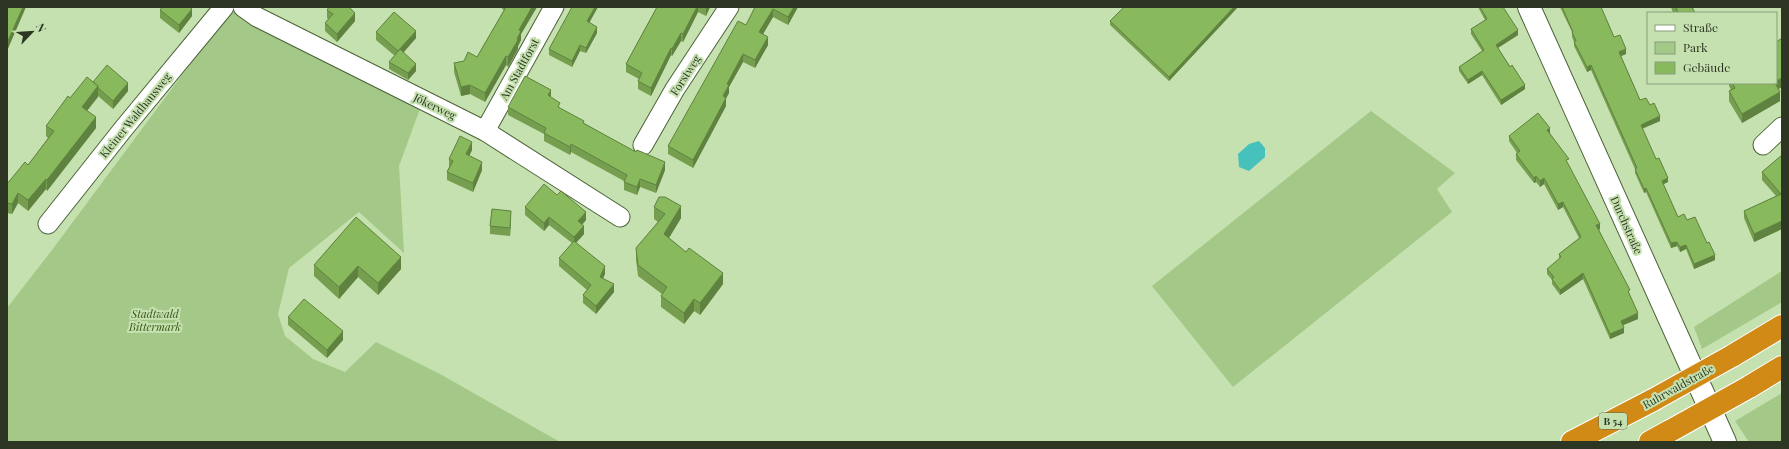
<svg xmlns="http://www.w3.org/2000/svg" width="1789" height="449" viewBox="0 0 1789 449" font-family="'Playfair Display',serif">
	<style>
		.green { fill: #a4c887 }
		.water { fill: #46c1bc }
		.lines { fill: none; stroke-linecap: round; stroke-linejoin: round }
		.street-casing { stroke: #4b6337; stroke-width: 21 }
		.secondary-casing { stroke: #4b6337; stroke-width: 24 }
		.highway-casing { stroke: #fff; stroke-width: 24 }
		.street { stroke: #fff; stroke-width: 19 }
		.secondary { stroke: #fff; stroke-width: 22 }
		.highway { stroke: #d18a16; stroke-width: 22 }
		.highway-bridge-casing { stroke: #fff; stroke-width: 24; stroke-linecap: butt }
		.highway-bridge { stroke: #d18a16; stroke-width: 22 }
		.wall { fill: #759f4f }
		.shaded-wall { fill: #5f8240 }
		.building { fill: #88b95c; stroke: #5f8240 }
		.labels { text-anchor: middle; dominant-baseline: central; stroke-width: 4; stroke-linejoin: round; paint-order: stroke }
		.shield { fill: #c6e1b0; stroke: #5a694d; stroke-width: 1 }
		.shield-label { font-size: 10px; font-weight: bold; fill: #2c3623 }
		.street-label { font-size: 11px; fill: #2c3623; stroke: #c6e1b0 }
		.park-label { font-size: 11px; font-style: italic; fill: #385717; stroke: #c6e1b0 }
	</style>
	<rect width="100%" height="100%" fill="#c6e1b0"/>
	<g class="green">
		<polygon points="231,9 258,29 421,106 399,166 404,253 359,212 289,268 278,314 285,336 313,359 345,372 376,342 440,374 560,442 7,442 7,308 52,250"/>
		<polygon points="1371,111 1455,173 1437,189 1452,212 1233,387 1152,286"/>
		<polygon points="1782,271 1782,302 1702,349 1694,327"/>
		<polygon points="1782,393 1782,442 1749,442 1735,421"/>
	</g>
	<polygon class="water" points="1259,141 1265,148 1265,157 1249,171 1239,167 1238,154 1249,144"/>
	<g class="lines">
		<defs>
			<g id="street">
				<polyline points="243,7 257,17 485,131 620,217"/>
				<polyline points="485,131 554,7"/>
				<polyline points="643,145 675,89 729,7"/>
				<polyline points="1763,145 1782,127"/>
				<polyline points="48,224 124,128 224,7"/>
			</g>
			<polyline id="secondary" points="1529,7 1725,442"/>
			<g id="highway">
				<polyline points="1732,356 1782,326"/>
				<polyline points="1749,387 1782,367"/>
				<polyline points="1572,442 1653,400"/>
				<polyline points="1650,442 1670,431"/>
			</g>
		</defs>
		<use href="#street" class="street-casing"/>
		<use href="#secondary" class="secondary-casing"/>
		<use href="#highway" class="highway-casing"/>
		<use href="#street" class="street"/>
		<use href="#secondary" class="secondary"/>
		<use href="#highway" class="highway"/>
		<defs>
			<g id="highway-bridge">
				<polyline points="1653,400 1732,356"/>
				<polyline points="1670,431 1749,387"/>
			</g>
		</defs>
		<use href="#highway-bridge" class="highway-bridge-casing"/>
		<use href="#highway-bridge" class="highway-bridge"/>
	</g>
	<g class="wall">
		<polygon points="502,7 537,7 521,34 521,40 518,46 518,49 508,67 506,65 485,102 470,94 461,96 454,72 454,63 464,61 477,57 504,10 502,9"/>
		<polygon points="657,7 710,7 706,16 698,12 683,42 681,41 672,56 671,55 651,96 638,89 638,81 639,79 626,72 626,64"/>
		<polygon points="755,7 798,7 788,25 773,17 763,34 768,45 755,68 743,62 729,87 729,93 726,98 726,106 693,168 668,154 668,146 746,25"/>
		<polygon points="1238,7 1169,81 1110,25 1110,21"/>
		<polygon points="1478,7 1503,7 1518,35 1498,48 1525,89 1501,105 1482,75 1468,84 1459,71 1459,67 1482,51 1471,34 1471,29 1485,20"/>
		<polygon points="1560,7 1601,7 1614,37 1626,54 1621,56 1640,100 1650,105 1660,121 1642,129 1656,159 1668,182 1663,184 1678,217 1687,220 1707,243 1715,260 1694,269 1686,249 1680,252 1677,246 1671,248 1646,192 1644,193 1635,173 1635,169 1591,70 1587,72 1574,46 1574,42 1572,37 1572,32"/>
		<polygon points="1671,7 1692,7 1695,13 1673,13"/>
		<polygon points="192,9 192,16 179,33 160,18 160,10"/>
		<polygon points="327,10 355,21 337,42 325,31 325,23 328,19 327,18"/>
		<polygon points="589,23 597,33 586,53 580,51 572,67 549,55 549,49"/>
		<polygon points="376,32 416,38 403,52 416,71 408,80 389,69 389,62 395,56 376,40"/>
		<polygon points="93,82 128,91 113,109 98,96 87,111 96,128 47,191 46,189 28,211 18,203 12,214 7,213 7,184 28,165 48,138 46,136 46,126 70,98"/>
		<polygon points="1729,83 1776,83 1778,89 1780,101 1742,123 1729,101 1729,91 1731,90 1729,86"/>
		<polygon points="551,97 560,108 584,123 665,170 656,193 640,187 637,195 624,190 624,181 571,152 570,155 544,141 544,134 508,115 508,107"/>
		<polygon points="1550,133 1568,164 1600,229 1599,230 1630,295 1638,319 1623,325 1624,333 1610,339 1583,279 1560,295 1552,284 1552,280 1547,274 1547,269 1559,260 1559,254 1579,238 1563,207 1558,210 1544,184 1540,187 1536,182 1534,183 1516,160 1516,154 1517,153 1509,141 1509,136"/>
		<polygon points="472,150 469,156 482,170 473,192 447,180 447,172 449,167 449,159"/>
		<polygon points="1782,155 1782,229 1754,242 1744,218 1744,211 1776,196 1762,180 1762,172"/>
		<polygon points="525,207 586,220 582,225 584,234 576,243 605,274 603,278 614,292 596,314 583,303 583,295 587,290 559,266 559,258 572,243 549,225 544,231 525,215"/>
		<polygon points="654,207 681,218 669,238 723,284 700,315 694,311 684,324 661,307 661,296 662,294 638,276 636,260 636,248 658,222 654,219"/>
		<polygon points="356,217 401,269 378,295 358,277 339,299 314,276 314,265"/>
		<polygon points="511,219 510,236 490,234 490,226"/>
		<polygon points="288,317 343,340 327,358 288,325"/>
	</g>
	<g class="shaded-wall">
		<polygon points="23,7 26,7 7,51 7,43"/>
		<polygon points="532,7 537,7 521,34 521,40 518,46 518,49 508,67 508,57 519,30"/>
		<polygon points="595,7 598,7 587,27 587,21"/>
		<polygon points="697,7 698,7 698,12 683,42 683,34"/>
		<polygon points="706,7 710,7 706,16"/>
		<polygon points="794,7 798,7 788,25 788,17"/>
		<polygon points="1234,7 1238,7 1169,81 1169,77"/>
		<polygon points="192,9 192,16 179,33 179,25"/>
		<polygon points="773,9 773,17 759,41 759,32"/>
		<polygon points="355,13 355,21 337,42 337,34"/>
		<polygon points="597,27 597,33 586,53 586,48"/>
		<polygon points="1518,30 1518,35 1496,49 1496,45"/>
		<polygon points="416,31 416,38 398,59 398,51"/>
		<polygon points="681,33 681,41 672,56 672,49"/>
		<polygon points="768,37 768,45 755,68 755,60"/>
		<polygon points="580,45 580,51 572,67 572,61"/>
		<polygon points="671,48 671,55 651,96 651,88"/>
		<polygon points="1626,49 1626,54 1619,57 1619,52"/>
		<polygon points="743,54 743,62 729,87 729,93 723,104 723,96 727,84"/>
		<polygon points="506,56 506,65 485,102 485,93"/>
		<polygon points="416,64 416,71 408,80 408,73"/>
		<polygon points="1591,65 1591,70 1587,72 1587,67"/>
		<polygon points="1482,71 1482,75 1468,84 1468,80"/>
		<polygon points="1782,78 1782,87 1774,92 1774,83 1776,83 1776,81"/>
		<polygon points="128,83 128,91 113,109 113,101"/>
		<polygon points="470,85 470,94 461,96 461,87"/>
		<polygon points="1525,85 1525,89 1501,105 1501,100"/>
		<polygon points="98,86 98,97 82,117 82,107"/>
		<polygon points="551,90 551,98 548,95"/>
		<polygon points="1780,92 1780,101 1742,123 1742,114"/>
		<polygon points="726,98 726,106 693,168 693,160"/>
		<polygon points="1660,116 1660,121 1641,129 1641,125"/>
		<polygon points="96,117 96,128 47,191 47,180"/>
		<polygon points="1550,128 1550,133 1547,136 1547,130"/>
		<polygon points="472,142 472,150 466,163 466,154"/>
		<polygon points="571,144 571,152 570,155 570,147"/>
		<polygon points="482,162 482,170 473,192 473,183"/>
		<polygon points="665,162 665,170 656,193 656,185"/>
		<polygon points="1536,176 1536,182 1534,183 1534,178"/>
		<polygon points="1544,178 1544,184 1540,187 1540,181"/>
		<polygon points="1668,178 1668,182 1662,185 1662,181"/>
		<polygon points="46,179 46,189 28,211 28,200"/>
		<polygon points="640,179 640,187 637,195 637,187"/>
		<polygon points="1646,188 1646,192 1644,193 1644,189"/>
		<polygon points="18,193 18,203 12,214 12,204"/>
		<polygon points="1563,202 1563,207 1558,210 1558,204"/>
		<polygon points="681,206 681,218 664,246 664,234"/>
		<polygon points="511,211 511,219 510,236 510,228"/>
		<polygon points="586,212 586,220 578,229 578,221"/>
		<polygon points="549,217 549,225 544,231 544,223"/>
		<polygon points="1782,221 1782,229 1754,242 1754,234"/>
		<polygon points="1600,224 1600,229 1596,231 1596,225"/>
		<polygon points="584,226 584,234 574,245 574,237"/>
		<polygon points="1677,242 1677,246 1671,248 1671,243"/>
		<polygon points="1686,245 1686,249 1680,252 1680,247"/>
		<polygon points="1715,255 1715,260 1694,269 1694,264"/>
		<polygon points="401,257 401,269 378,295 378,283"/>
		<polygon points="358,266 358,277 339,299 339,287"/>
		<polygon points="605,266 605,274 600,285 600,277"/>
		<polygon points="723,273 723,284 700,315 700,303"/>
		<polygon points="1583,273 1583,279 1560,295 1560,290"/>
		<polygon points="614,284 614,292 596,314 596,306"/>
		<polygon points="694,299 694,311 684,324 684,313"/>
		<polygon points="1638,313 1638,319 1621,326 1621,321"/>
		<polygon points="1624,328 1624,333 1610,339 1610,334"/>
		<polygon points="343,331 343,340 327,358 327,350"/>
	</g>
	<g class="building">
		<polygon points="7,7 23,7 7,43"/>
		<polygon points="162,7 190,7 192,9 179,25 160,10"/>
		<polygon points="329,7 349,7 355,13 337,34 325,23 333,14 327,10"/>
		<polygon points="506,7 532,7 519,30 521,31 517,39 518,40 508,57 506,56 485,93 470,85 461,87 454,63 464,61 468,52 477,57"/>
		<polygon points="572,7 595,7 587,21 597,27 586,48 580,45 572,61 549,49"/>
		<polygon points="657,7 697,7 683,34 681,33 672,49 671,48 651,88 638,81 642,73 626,64"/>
		<polygon points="755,7 794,7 788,17 773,9 759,32 768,37 755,60 743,54 727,84 729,85 723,96 726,98 693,160 668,146 738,21 746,25"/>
		<polygon points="1124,7 1234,7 1169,77 1110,21"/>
		<polygon points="1480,7 1503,7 1518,30 1496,45 1510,67 1512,65 1525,85 1501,100 1482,71 1468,80 1459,67 1484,50 1471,29 1487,19"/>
		<polygon points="1562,7 1601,7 1614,37 1620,35 1626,49 1619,52 1640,100 1646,98 1650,105 1654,103 1660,116 1641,125 1656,159 1659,158 1668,178 1662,181 1678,217 1684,214 1687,220 1695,217 1707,243 1709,242 1715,255 1694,264 1686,245 1680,247 1677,242 1671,243 1646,188 1644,189 1635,169 1637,168 1591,65 1587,67 1574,42 1576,41 1572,32 1573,32"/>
		<polygon points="1676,7 1692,7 1695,13 1677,13 1678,13"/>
		<polygon points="394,12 416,31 398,51 376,32"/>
		<polygon points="1782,38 1782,78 1776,81 1776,42"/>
		<polygon points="400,49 416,64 408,73 389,62"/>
		<polygon points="107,65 128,83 113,101 98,88 98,86 93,82"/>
		<polygon points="525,76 551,90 548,95 560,103 558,107 584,121 583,123 636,152 637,150 665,162 656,185 640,179 637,187 624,182 627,175 571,144 570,147 544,133 546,128 508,107"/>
		<polygon points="87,77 98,86 82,107 96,117 47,180 46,179 28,200 18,193 12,204 7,203 7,184 25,162 28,165 54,131 46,126 68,96 70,98"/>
		<polygon points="1732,83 1775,83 1780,92 1742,114 1729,91 1735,88"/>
		<polygon points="1538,113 1550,128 1547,130 1569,159 1566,160 1600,224 1596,225 1630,290 1628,291 1638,313 1621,321 1624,328 1610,334 1583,273 1560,290 1552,279 1554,277 1547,269 1561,257 1559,254 1581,237 1563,202 1558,204 1544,178 1540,181 1536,176 1534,178 1516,154 1520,151 1509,136"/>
		<polygon points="460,136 472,142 466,154 482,162 473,183 447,172 453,161 449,159"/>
		<polygon points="1782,155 1782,207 1781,208 1782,210 1782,221 1754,234 1744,211 1781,194 1762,172"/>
		<polygon points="544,184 557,195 561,191 586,212 578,221 584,226 574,237 549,217 544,223 525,207"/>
		<polygon points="659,197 665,197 681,206 664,234 686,252 689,248 723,273 700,303 694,299 684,313 661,296 667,287 638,265 636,248 665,214 654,207"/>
		<polygon points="492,209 511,211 510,228 490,226"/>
		<polygon points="356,217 401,257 378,283 358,266 339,287 314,265"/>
		<polygon points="574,241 605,266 600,277 614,284 596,306 583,295 591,285 559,258"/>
		<polygon points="304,299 343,331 327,350 288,317"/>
	</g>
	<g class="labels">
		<rect class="shield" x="1599" y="413" width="28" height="16" rx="3"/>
		<g class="shield-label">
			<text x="1613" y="421">B 54</text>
		</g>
		<g class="street-label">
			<text transform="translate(519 69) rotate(-61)">Am Stadtforst</text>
			<text transform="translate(685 75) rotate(-57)">Forstweg</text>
			<text transform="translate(435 106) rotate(26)">Jökerweg</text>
			<text transform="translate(135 115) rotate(-51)">Kleiner Waldhausweg</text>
			<text transform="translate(1627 225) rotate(66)">Durchstraße</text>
			<text transform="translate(1678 386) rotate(-29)">Ruhrwaldstraße</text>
		</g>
		<g class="park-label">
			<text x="155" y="313">Stadtwald<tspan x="155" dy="13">Bittermark</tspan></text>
		</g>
	</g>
	<rect width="1789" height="449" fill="none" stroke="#2c3623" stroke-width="16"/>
	<rect x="1647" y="12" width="130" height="72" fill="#c6e1b0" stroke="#889d78"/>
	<rect x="1655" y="25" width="20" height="6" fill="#ffffff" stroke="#889d78"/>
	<text x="1683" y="32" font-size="12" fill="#2c3623">Straße</text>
	<rect x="1655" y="42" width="20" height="12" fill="#a4c887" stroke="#889d78"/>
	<text x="1683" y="52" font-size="12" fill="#2c3623">Park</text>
	<rect x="1655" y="62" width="20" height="12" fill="#88b95c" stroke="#889d78"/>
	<text x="1683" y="72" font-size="12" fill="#2c3623">Gebäude</text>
	<g transform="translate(32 32) rotate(65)" stroke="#c6e1b0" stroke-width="3" paint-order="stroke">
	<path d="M0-3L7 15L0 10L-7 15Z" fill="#2c3623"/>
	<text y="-6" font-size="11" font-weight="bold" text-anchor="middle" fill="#2c3623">N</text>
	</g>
</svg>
